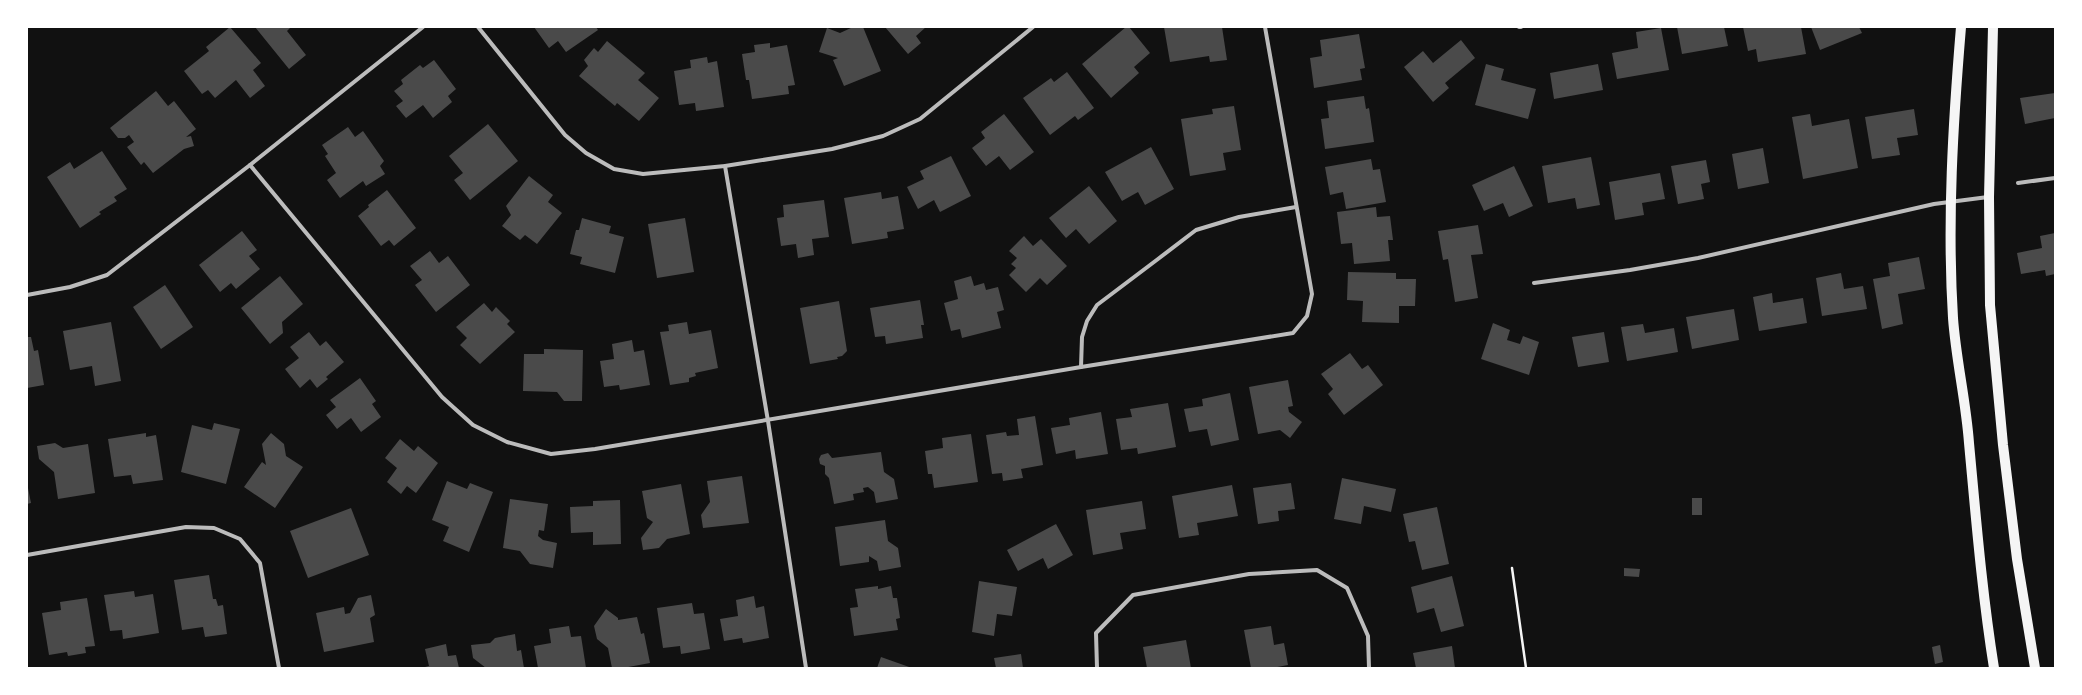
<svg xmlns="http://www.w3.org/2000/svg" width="2082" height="695" viewBox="0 0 2082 695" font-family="'Nunito Sans',sans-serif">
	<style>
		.building { fill: #4a4a4a }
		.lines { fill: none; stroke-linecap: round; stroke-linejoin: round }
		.path { stroke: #f5f5f5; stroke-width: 2.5 }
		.minor { stroke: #bcbcbc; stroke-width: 4 }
		.primary { stroke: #f5f5f5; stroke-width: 10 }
	</style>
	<rect width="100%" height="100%" fill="#111"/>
	<g class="building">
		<polygon points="230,27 261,63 253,70 265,86 250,98 236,80 215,98 208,90 202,94 184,71 209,51 206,47"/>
		<polygon points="255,27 291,27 287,31 306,55 289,69"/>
		<polygon points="534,27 596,27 598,30 566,52 558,41 549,48"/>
		<polygon points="853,27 863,27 881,71 844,86 833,60 838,58 819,52 827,28 840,33"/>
		<polygon points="885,27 926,27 916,36 921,43 908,54"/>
		<polygon points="1126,27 1129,27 1150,53 1134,67 1139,73 1111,98 1082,64"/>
		<polygon points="1164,27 1222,27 1227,60 1210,62 1209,56 1170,62"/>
		<polygon points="1677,27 1724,27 1728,46 1682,54"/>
		<polygon points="1743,27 1801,27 1806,54 1758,62 1756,49 1748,51"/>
		<polygon points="1811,27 1859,27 1862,33 1820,50"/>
		<polygon points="1661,28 1669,70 1617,79 1612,53 1638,48 1636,32"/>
		<polygon points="1359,34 1365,68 1360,69 1362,80 1314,88 1310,58 1322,56 1320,40"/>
		<polygon points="1461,40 1475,58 1445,83 1449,88 1433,102 1404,67 1423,51 1433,63"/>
		<polygon points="607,41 645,73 638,80 659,98 639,121 617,103 615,106 579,76 588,66 584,60 594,48 598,52"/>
		<polygon points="770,43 770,48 787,45 795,85 788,86 789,94 752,99 749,80 746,80 742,54 755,52 754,45"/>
		<polygon points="707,57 708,63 717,61 724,107 696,111 695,103 679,105 674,71 691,68 690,60"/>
		<polygon points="434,60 456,89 448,96 452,102 433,118 423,105 406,118 396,106 403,101 394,91 403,84 401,80 420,65 423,68"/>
		<polygon points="1486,64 1504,69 1501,80 1536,89 1528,119 1475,105"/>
		<polygon points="1598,64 1603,90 1554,99 1550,73"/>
		<polygon points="1067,72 1094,108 1078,120 1075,116 1050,135 1023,98 1051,78 1054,82"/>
		<polygon points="156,91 168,106 174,101 196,129 186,137 191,136 194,146 184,149 153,173 144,162 141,165 127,147 134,142 129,135 125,138 118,138 110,128"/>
		<polygon points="2055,93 2055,118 2025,124 2020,98"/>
		<polygon points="1364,96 1366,109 1369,108 1374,142 1325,149 1321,119 1329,118 1327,101"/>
		<polygon points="1234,106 1241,150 1223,153 1226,170 1190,176 1181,119 1213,114 1212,109"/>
		<polygon points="1914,109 1918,135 1897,138 1900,155 1872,159 1865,117"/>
		<polygon points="1004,114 1034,152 1010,170 999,156 986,166 972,148 985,138 981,132"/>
		<polygon points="1810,114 1812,126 1849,119 1858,168 1803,179 1792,117"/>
		<polygon points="488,124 518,161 470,200 454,180 463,173 449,156"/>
		<polygon points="348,127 355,137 363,131 384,161 380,166 385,174 366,186 363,181 340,198 327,180 336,173 325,156 328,154 322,145"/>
		<polygon points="1151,147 1174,189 1145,205 1138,192 1122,201 1105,172"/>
		<polygon points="1763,148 1769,183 1738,189 1732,154"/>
		<polygon points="102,151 127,189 114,197 117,201 99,212 101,214 80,228 47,177 70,162 74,169"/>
		<polygon points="951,156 971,196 940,212 934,200 918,209 907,187 924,179 920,171"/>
		<polygon points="1591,157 1600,205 1577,209 1575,198 1548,203 1542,166"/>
		<polygon points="1371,159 1373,170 1380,169 1386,202 1346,209 1343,192 1330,195 1325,167"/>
		<polygon points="1706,160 1710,182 1701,184 1704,199 1678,204 1671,166"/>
		<polygon points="1514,166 1533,206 1509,217 1503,203 1484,211 1472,185"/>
		<polygon points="1660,173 1665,199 1642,203 1644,215 1615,220 1609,182"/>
		<polygon points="529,176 553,195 548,202 562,213 537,244 525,235 520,240 502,226 511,215 506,206"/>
		<polygon points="1089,186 1117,221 1089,244 1076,229 1066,238 1049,218"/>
		<polygon points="387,190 416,228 394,246 389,240 381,246 358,216 369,207 368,205"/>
		<polygon points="881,192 882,199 898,196 904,229 887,232 888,238 852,244 844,198"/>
		<polygon points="824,200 829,237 812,239 814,255 798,258 796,244 781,246 777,218 784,217 783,205"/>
		<polygon points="1376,207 1377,217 1390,216 1393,240 1388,240 1390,261 1354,264 1352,243 1341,244 1337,212"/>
		<polygon points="582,218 611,226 609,233 624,237 615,273 580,264 582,257 570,254 576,230 579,230"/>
		<polygon points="685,218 694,272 657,278 648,224"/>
		<polygon points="1478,225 1483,254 1471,255 1478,298 1455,302 1448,259 1443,260 1438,231"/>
		<polygon points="242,231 257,250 249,256 260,269 236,289 231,283 220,292 199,265"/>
		<polygon points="2055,233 2055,274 2046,276 2045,270 2021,274 2017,253 2042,248 2040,236"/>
		<polygon points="1024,236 1033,246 1041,239 1067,266 1047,285 1040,278 1026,292 1009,275 1016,268 1011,264 1017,258 1009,251"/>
		<polygon points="430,251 439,263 448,256 470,285 436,312 415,285 422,280 410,266"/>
		<polygon points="1919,257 1925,289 1898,294 1903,324 1882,329 1873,279 1890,276 1888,263"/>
		<polygon points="1348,272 1396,273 1396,279 1416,279 1415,306 1399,306 1399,323 1362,322 1363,301 1347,300"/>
		<polygon points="1841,273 1844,289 1863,286 1867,309 1822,316 1816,278"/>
		<polygon points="280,276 303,304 282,322 283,333 270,344 241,308"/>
		<polygon points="971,276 974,286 984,283 986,290 998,287 1004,310 997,312 1001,328 962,338 960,329 951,331 944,303 958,299 954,281"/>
		<polygon points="165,285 193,327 161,349 133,307"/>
		<polygon points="1772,293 1773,303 1803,298 1807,323 1759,331 1753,297"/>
		<polygon points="920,300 924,325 921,325 923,338 886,344 885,336 875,337 870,308"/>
		<polygon points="839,301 847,351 842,356 837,357 838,359 810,364 800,308"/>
		<polygon points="484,303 492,312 496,307 510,321 507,324 515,332 480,364 460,345 467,338 456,327"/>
		<polygon points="1734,309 1739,340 1692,349 1686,317"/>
		<polygon points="111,322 121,381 95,386 92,366 70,370 63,331"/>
		<polygon points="687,322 689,334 711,330 718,368 695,373 696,376 689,378 689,382 670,385 660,332 669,331 668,325"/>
		<polygon points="1493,323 1510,330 1507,340 1520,344 1523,336 1539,342 1529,375 1481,359"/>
		<polygon points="1643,324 1645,333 1674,328 1678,352 1627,361 1621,327"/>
		<polygon points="309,332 320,346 326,341 344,362 326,377 328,379 317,388 310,379 300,388 285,369 299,358 290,347"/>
		<polygon points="1604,332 1609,362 1578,367 1572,337"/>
		<polygon points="27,337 31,337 34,351 38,350 44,385 27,388"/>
		<polygon points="632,340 634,352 644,350 650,385 620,390 619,385 604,387 600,361 614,359 612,344"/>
		<polygon points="544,349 583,350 582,401 564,401 557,392 523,391 524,354 544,354"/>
		<polygon points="1350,353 1362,369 1368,365 1383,385 1344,415 1328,394 1333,389 1321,374"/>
		<polygon points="360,378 376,401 372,404 381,417 361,432 351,418 337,429 326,415 336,407 330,400"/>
		<polygon points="1288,380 1293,406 1288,407 1289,412 1302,422 1290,438 1280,430 1258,434 1249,387"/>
		<polygon points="1230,393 1239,440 1211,446 1207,429 1189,432 1184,409 1203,406 1202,399"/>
		<polygon points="1168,403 1176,447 1138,454 1137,448 1121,450 1116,419 1132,417 1130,409"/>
		<polygon points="1101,412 1108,454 1076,459 1075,450 1056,454 1051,428 1070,425 1069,418"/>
		<polygon points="1035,416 1043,465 1021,469 1023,478 1003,481 1002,473 992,474 986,435 1006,432 1007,436 1019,435 1017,419"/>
		<polygon points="214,423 240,429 226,484 181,472 192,425 212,430"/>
		<polygon points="146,433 146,437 156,435 163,480 133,484 131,475 114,477 108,439"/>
		<polygon points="271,433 284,444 286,456 303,467 275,508 244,487 262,462 266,465 262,444"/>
		<polygon points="971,434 978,482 934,488 932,474 928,474 925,451 943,448 942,438"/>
		<polygon points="400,439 414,451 418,446 438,463 416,493 407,486 401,494 387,482 397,468 385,458"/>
		<polygon points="55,443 63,448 88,444 95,493 58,499 54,472 39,459 37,446"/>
		<polygon points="881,452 884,472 894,479 898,499 876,503 874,492 868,487 863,488 864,492 853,494 854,500 834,504 829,478 825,474 825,466 820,464 819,459 821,455 828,453 832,458"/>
		<polygon points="742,476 749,523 703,528 701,515 710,502 707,481"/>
		<polygon points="1342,478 1396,489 1391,512 1364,506 1361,524 1334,519"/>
		<polygon points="447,481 467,489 470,483 493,492 469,552 443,541 449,527 432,520"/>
		<polygon points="27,483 31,503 27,504"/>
		<polygon points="1291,483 1295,509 1278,511 1279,521 1258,524 1253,488"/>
		<polygon points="681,484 690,534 667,539 659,548 643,550 641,538 653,522 647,518 642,491"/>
		<polygon points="1232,485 1238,516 1197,523 1199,535 1179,538 1172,496"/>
		<rect x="1692" y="498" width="10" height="17"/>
		<polygon points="510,499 548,504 544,531 539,530 538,536 543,540 557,543 553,568 530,564 520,551 503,548"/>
		<polygon points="620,500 621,544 593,545 593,532 571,533 570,507 593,506 593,501"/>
		<polygon points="1142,501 1146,529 1120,533 1123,549 1093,555 1086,510"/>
		<polygon points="1437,507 1449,564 1422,570 1415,541 1409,542 1403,514"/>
		<polygon points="351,508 369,555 308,578 290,531"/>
		<polygon points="885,520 888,541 898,548 901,567 879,571 877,561 869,556 869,562 840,566 835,527"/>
		<polygon points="1056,524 1073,555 1048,569 1043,558 1018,571 1007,550"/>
		<polygon points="1624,568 1640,569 1639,577 1624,576"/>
		<polygon points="209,575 213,599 216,599 218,606 223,605 227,634 205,637 203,627 182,630 174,580"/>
		<polygon points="1452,576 1464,626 1441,632 1434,608 1417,613 1411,587"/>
		<polygon points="979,581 1017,587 1012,616 997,614 994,636 972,632"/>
		<polygon points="878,586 878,589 891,586 893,598 897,598 900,618 896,619 898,630 854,636 850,608 858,607 855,589"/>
		<polygon points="134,591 135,597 153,594 159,633 123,639 122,630 110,631 104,595"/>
		<polygon points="371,595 375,615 370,618 374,642 324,652 316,613 344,607 345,614 350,613 358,598"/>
		<polygon points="754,596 756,608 764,606 769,638 743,643 742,638 724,641 720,619 738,616 736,600"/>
		<polygon points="87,598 95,646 85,647 86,653 68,656 67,652 49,655 42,613 61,610 60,602"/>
		<polygon points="692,603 694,614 704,613 710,649 681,654 680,646 663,648 657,608"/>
		<polygon points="606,609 618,618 618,620 637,617 641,634 644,633 650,663 623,668 612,668 608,648 597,639 594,626"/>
		<polygon points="569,626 571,637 581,636 586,668 538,668 534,646 551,643 549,629"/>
		<polygon points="1271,626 1274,645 1284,643 1288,665 1272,668 1251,668 1244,630"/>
		<polygon points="515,634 517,651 521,650 524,668 486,668 473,658 471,645 490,643 495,638"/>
		<polygon points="1186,640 1191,668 1147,668 1143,647"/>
		<polygon points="446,644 448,656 456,655 459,668 421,668 429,666 425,649"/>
		<polygon points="1940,645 1943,662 1935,664 1932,647"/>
		<polygon points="1452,646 1455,668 1416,668 1413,653"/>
		<polygon points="1021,654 1023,668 996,668 994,658"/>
		<polygon points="881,657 912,668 877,668"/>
	</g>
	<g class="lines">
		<polyline class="path" points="1512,568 1526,668"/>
		<g class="minor">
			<polyline points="478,27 565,135 586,153 614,169 643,174 725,166 832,149 883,136 920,119 1033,27"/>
			<polyline points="1519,27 1521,27"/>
			<polyline points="250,165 442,397 473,425 507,442 551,454 595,449 1081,367 1293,333 1307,316 1312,294 1265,27"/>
			<polyline points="725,166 768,421 806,668"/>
			<polyline points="2018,183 2055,178"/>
			<polyline points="1534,283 1630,270 1698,258 1934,204 1988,197"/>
			<polyline points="27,295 70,287 107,275 250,165 423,27"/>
			<polyline points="1081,367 1082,337 1087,321 1097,305 1158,259 1196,230 1239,217 1296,207"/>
			<polyline points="27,555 186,527 214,528 240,539 260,563 279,668"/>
			<polyline points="1097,668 1096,633 1133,595 1249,574 1317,570 1347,588 1368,636 1369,668"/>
		</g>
		<g class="primary">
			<path d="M 1961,27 C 1953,123 1947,221 1953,318 C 1956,360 1966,401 1969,443 C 1976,518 1982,593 1994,668"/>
			<polyline points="1993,27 1989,197 1990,305 2003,445 2017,559 2035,668"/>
		</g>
	</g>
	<rect width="2082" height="695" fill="none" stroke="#ffffff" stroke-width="56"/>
</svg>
